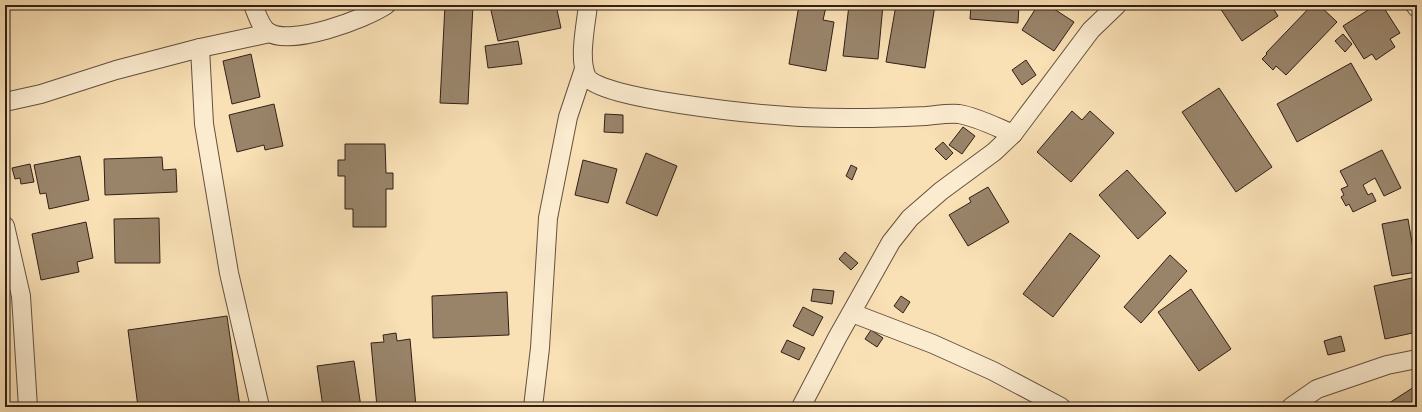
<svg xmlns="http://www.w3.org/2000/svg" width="1422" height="412" viewBox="0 0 1422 412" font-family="'IM FELL DW Pica',serif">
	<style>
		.building { fill: #99846a; stroke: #312018 }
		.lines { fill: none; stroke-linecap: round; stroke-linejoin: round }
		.minor-casing { stroke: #63503f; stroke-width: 20 }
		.minor { stroke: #fbebcf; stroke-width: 18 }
	</style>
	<rect width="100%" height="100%" fill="#f9e0b5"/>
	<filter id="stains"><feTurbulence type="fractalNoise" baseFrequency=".005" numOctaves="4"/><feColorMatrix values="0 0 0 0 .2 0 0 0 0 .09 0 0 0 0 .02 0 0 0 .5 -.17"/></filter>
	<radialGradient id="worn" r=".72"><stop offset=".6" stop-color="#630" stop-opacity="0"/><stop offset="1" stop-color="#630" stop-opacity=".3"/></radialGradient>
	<g class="building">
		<polygon points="445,5 473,5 468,104 440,103"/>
		<polygon points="494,5 556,5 561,28 498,41 490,6"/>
		<polygon points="799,5 815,5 826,7 823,20 834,22 826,71 789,64"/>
		<polygon points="849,5 883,5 878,59 843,56"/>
		<polygon points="896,5 935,5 925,68 886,62"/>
		<polygon points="971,5 1019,5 1018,23 970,19"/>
		<polygon points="1038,5 1048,5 1074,22 1054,51 1022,30"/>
		<polygon points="1218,5 1271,5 1278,16 1242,41"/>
		<polygon points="1312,5 1319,5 1337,22 1286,75 1276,66 1273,70 1262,59 1267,54 1266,53"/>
		<polygon points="1376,5 1382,5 1400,33 1390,39 1395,47 1376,60 1372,54 1364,59 1343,26"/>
		<polygon points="1343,34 1352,44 1345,52 1335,41"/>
		<polygon points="518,41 522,64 488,68 485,46"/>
		<polygon points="251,54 260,97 232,104 223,61"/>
		<polygon points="1026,60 1036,75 1022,85 1012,70"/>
		<polygon points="1351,63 1372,100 1297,142 1277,104"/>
		<polygon points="1219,88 1272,167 1236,192 1182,112"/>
		<polygon points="274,104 283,146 265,150 264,145 237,152 229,115"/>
		<polygon points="1072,111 1082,120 1090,111 1114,133 1071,182 1037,152"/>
		<polygon points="605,114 623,115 623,133 604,132"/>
		<polygon points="963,127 975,136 962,154 949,145"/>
		<polygon points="943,142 953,153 946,160 935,149"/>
		<polygon points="345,144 385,144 386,173 393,173 393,189 386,189 386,227 353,227 353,209 345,209 345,176 338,176 338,160 345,160"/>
		<polygon points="1382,150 1401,188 1384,196 1375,178 1363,185 1368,195 1372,193 1376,201 1353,212 1349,204 1346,206 1341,197 1344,195 1341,189 1348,186 1340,171"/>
		<polygon points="646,153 677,166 657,216 626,203"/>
		<polygon points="80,156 89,200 49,209 46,193 40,194 34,165"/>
		<polygon points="162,157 163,170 176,169 177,192 105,195 104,159"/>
		<polygon points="583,160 617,169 608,203 575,195"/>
		<polygon points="30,164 34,182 21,184 20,178 15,179 12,168"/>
		<polygon points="851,165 857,168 852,180 846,176"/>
		<polygon points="1127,170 1166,213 1138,239 1099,195"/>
		<polygon points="988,187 1009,222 968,246 949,215 971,202 969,198"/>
		<polygon points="159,218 160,263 115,263 114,219"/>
		<polygon points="1408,219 1417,272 1392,276 1382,224"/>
		<polygon points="86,222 93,258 77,262 79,272 41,280 32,234"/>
		<polygon points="1070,233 1100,256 1053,317 1023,294"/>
		<polygon points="845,252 858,263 851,270 839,259"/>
		<polygon points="1170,255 1187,271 1141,323 1124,307"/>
		<polygon points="1417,277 1417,332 1385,339 1374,286"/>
		<polygon points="813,289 834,291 832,304 811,301"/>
		<polygon points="1191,289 1231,349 1199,371 1158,312"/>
		<polygon points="507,292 509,335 433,338 432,296"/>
		<polygon points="901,296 910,302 903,313 894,306"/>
		<polygon points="803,307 823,317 813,336 793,326"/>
		<polygon points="227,316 240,407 138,407 128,330"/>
		<polygon points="871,330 883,338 877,347 865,339"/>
		<polygon points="396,333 397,341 410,339 416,407 377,407 371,343 384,342 383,335"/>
		<polygon points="1341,336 1345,351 1328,355 1324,341"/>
		<polygon points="787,340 805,348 799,360 781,352"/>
		<polygon points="354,361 361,407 323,407 317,366"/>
		<polygon points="1417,385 1417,407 1383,407"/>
	</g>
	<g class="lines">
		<defs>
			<g id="minor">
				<path d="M 253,5 C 257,14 260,26 268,32 C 291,47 365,19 386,5"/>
				<path d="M 588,5 C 586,24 578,60 587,77 C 600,99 756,114 787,116 C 811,118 835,118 859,118 C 881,118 904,117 926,116 C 937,115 948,113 959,114 C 977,117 996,127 1013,134"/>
				<polyline points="1415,5 1417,8"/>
				<polyline points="200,48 204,124 229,273 260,407"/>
				<polyline points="5,102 41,94 116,70 200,48 270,33"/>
				<polyline points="5,226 21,296 28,407"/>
				<polyline points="852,313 933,344 993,371 1061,407"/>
				<polyline points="533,407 540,348 548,218 568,117 584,69"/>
				<polyline points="801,407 837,338 891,242 910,218 941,191 994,152 1013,134 1091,30 1117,5"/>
				<polyline points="1291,407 1317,389 1387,365 1417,359"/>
			</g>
		</defs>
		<use href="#minor" class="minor-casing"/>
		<use href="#minor" class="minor"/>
	</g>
	<rect width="1422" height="412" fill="none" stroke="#f9e0b5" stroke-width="20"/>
	<rect x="6" y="6" width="1410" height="400" fill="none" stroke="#312018" stroke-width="2"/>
	<rect x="10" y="10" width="1402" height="392" fill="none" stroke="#312018"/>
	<rect width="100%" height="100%" filter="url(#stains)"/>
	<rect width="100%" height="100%" fill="url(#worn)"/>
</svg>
